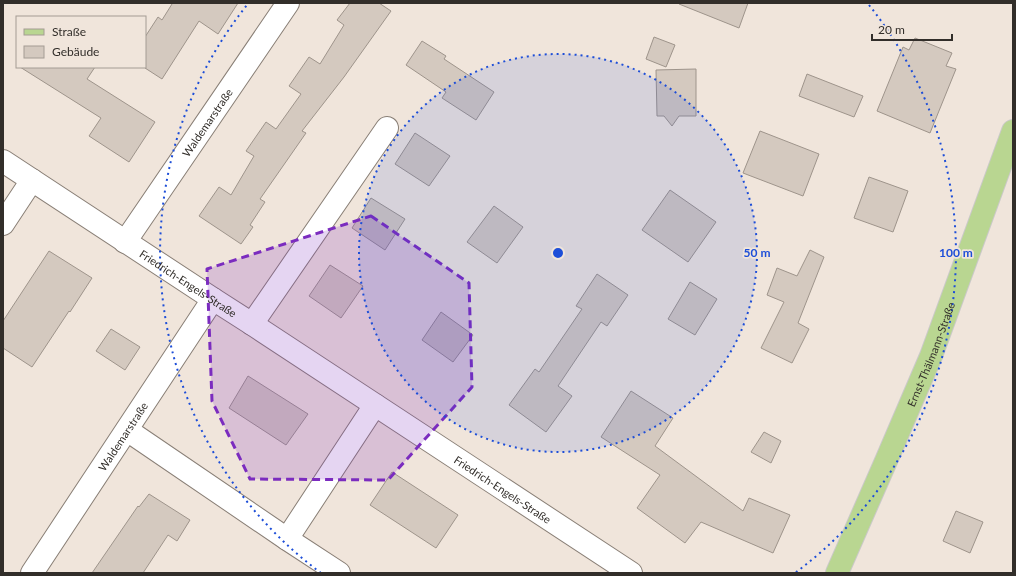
<svg xmlns="http://www.w3.org/2000/svg" width="1016" height="576" viewBox="0 0 1016 576" font-family="Lato,sans-serif">
	<style>
		.building { fill: #d4c9bf; stroke: #9e948b }
		.lines { fill: none; stroke-linecap: round; stroke-linejoin: round }
		.minor-casing { stroke: #897f76; stroke-width: 24 }
		.major-casing { stroke: #cac9c8; stroke-width: 24 }
		.minor { stroke: #fff; stroke-width: 22 }
		.major { stroke: #b9d691; stroke-width: 22 }
		.marked { fill: #7b2cbf; fill-opacity: 0.2; stroke: #7b2cbf; stroke-width: 3; stroke-dasharray: 8 5; stroke-linejoin: round }
		.ring { fill: none; stroke: #1d4ed8; stroke-width: 2; stroke-dasharray: 2 4 }
		.labels { text-anchor: middle; dominant-baseline: central; stroke-width: 3.5; stroke-linejoin: round; paint-order: stroke }
		.street-label { font-size: 11px; fill: #322e2a; stroke: #f0e5db }
		.centre { fill: #1d4ed8; stroke: #f0e5db; stroke-width: 2 }
		.ring-label { font-size: 12px; text-anchor: middle; font-weight: bold; fill: #1d4ed8; stroke: #f0e5db; stroke-width: 3.5; stroke-linejoin: round; paint-order: stroke }
	</style>
	<rect width="100%" height="100%" fill="#f0e5db"/>
	<g class="building">
		<polygon points="171,3 238,3 218,34 199,21 162,79 145,68 145,37 158,17 162,20 172,4"/>
		<polygon points="350,3 379,3 391,11 344,77 302,131 306,133 260,199 265,202 250,225 253,227 241,244 199,216 219,187 231,195 254,156 246,151 266,122 276,129 301,94 289,86 309,57 320,64 344,25 337,20"/>
		<polygon points="679,3 748,3 739,28 679,4"/>
		<polygon points="654,37 675,45 666,67 646,59"/>
		<polygon points="915,38 952,53 946,66 956,69 930,133 877,111 903,47 909,50"/>
		<polygon points="422,41 446,56 444,59 494,92 476,120 442,98 446,92 406,65"/>
		<polygon points="20,67 95,67 87,79 155,122 129,162 89,136 101,118"/>
		<polygon points="696,69 696,116 679,116 672,126 664,116 657,116 656,70"/>
		<polygon points="807,74 863,96 854,117 799,96"/>
		<polygon points="760,131 819,154 803,196 743,173"/>
		<polygon points="415,133 450,156 429,186 395,164"/>
		<polygon points="869,177 908,191 893,232 854,218"/>
		<polygon points="670,190 716,222 688,262 642,230"/>
		<polygon points="371,198 405,219 385,250 352,228"/>
		<polygon points="494,206 523,227 497,263 467,242"/>
		<polygon points="810,250 824,257 798,323 809,329 792,363 761,348 784,302 767,295 777,268 797,276"/>
		<polygon points="49,251 92,278 70,312 69,311 32,367 3,348 3,321"/>
		<polygon points="330,265 363,286 341,318 309,296"/>
		<polygon points="597,274 628,295 607,326 601,322 558,386 572,396 546,432 509,405 535,369 539,372 582,309 576,306"/>
		<polygon points="690,282 717,299 695,335 668,319"/>
		<polygon points="441,312 473,335 453,362 422,340"/>
		<polygon points="111,329 140,347 125,370 96,351"/>
		<polygon points="248,376 308,414 286,445 229,408"/>
		<polygon points="631,391 673,418 655,446 743,511 749,498 790,515 773,553 701,522 685,543 637,508 660,475 601,437"/>
		<polygon points="764,432 781,441 771,463 751,452"/>
		<polygon points="392,472 458,515 436,548 370,505"/>
		<polygon points="149,494 190,520 177,541 168,535 143,573 92,573 138,506 139,507"/>
		<polygon points="956,511 983,522 970,553 943,541"/>
	</g>
	<g class="lines">
		<defs>
			<g id="minor">
				<path id="s1" d="M 3,161 L 213,299 L 252,324 L 631,573"/>
				<polyline points="3,224 32,180"/>
				<path id="s2" d="M 125,242 L 288,3"/>
				<polyline points="252,324 387,128"/>
				<polyline points="127,430 287,539 339,573"/>
				<polyline points="287,539 375,405"/>
				<path id="s3" d="M 32,573 L 213,299"/>
			</g>
			<g id="major">
				<path id="s4" d="M 837,573 L 886,461 L 931,356 L 993,186 L 1013,131"/>
			</g>
		</defs>
		<use href="#minor" class="minor-casing"/>
		<use href="#major" class="major-casing"/>
		<use href="#minor" class="minor"/>
		<use href="#major" class="major"/>
	</g>
	<path class="marked" d="M 371,216 L 469,283 L 472,387 L 388,480 L 250,479 L 212,401 L 207,269 Z"/>
	<circle cx="558" cy="253" r="199" fill="#1d4ed8" fill-opacity=".12"/>
	<g class="ring">
		<circle cx="558" cy="253" r="199"/>
		<path d="M321 573A398 398 0 0 1 247 5M869 5A398 398 0 0 1 795 573"/>
	</g>
	<g class="labels">
		<g class="street-label">
			<text stroke="none"><textPath href="#s2" startOffset="145">Waldemarstraße</textPath></text>
			<text stroke="none"><textPath href="#s1" startOffset="222">Friedrich-Engels-Straße</textPath></text>
			<text stroke="none"><textPath href="#s4" startOffset="238">Ernst-Thälmann-Straße</textPath></text>
			<text stroke="none"><textPath href="#s3" startOffset="164">Waldemarstraße</textPath></text>
			<text stroke="none"><textPath href="#s1" startOffset="598">Friedrich-Engels-Straße</textPath></text>
		</g>
	</g>
	<circle cx="558" cy="253" r="6" class="centre"/>
	<g class="ring-label">
		<text x="757" y="257">50 m</text>
		<text x="956" y="257">100 m</text>
	</g>
	<rect width="1016" height="576" fill="none" stroke="#322e2a" stroke-width="8"/>
	<rect x="16" y="16" width="130" height="52" fill="#f0e5db" stroke="#a49c94"/>
	<rect x="24" y="29" width="20" height="6" fill="#b9d691" stroke="#a49c94"/>
	<text x="52" y="36" font-size="12" fill="#322e2a">Straße</text>
	<rect x="24" y="46" width="20" height="12" fill="#d4c9bf" stroke="#a49c94"/>
	<text x="52" y="56" font-size="12" fill="#322e2a">Gebäude</text>
	<path d="M872 34v6h80v-6" fill="none" stroke="#322e2a" stroke-width="2"/>
	<text x="878" y="34" font-size="12" fill="#322e2a" stroke="#f0e5db" stroke-width="3" paint-order="stroke">20 m</text>
</svg>
